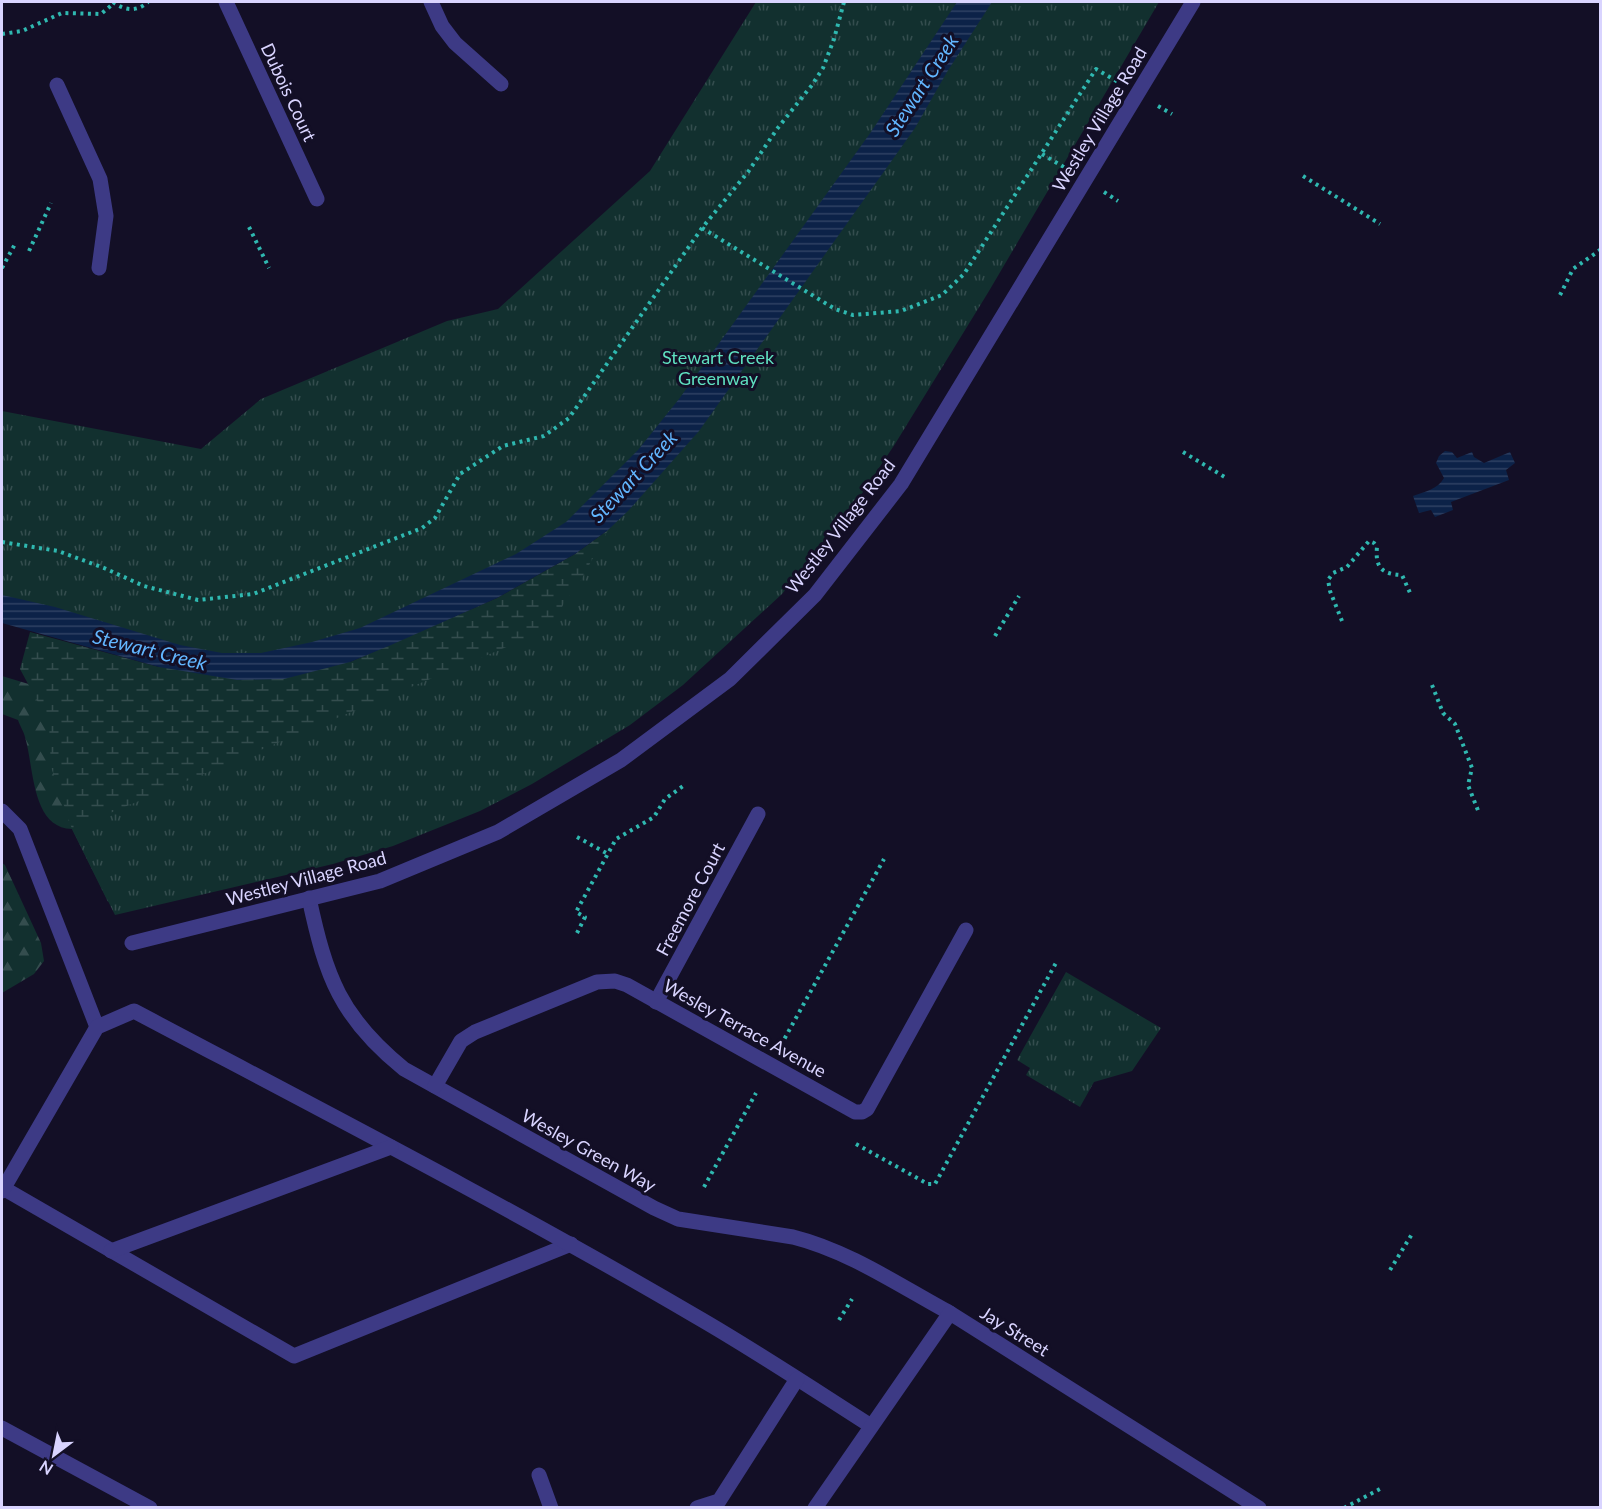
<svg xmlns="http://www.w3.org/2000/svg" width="1602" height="1509" viewBox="0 0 1602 1509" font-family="Lato,sans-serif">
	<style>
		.forest { fill: url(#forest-firs) }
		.wetland { fill: url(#wetland-marsh) }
		.park { fill: url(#park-tufts) }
		.water { fill: url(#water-rules) }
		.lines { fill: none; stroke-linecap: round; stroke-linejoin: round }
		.path { stroke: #2fb8b0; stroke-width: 4; stroke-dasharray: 3 4.5; stroke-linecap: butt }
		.lane { stroke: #3d3a85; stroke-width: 15 }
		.street { stroke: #3d3a85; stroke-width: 15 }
		.labels { text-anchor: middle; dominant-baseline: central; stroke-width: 6; stroke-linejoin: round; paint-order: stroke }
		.street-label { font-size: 18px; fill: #d9d4ff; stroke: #130f26 }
		.park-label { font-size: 18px; fill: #5fe0c0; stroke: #130f26 }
		.water-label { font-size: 20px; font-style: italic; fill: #62b6ff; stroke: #130f26 }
	</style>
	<defs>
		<pattern id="forest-firs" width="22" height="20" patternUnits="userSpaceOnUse" patternTransform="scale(1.5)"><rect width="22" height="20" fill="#12302f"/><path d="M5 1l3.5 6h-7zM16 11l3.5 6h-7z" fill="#344d4e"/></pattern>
		<pattern id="wetland-marsh" width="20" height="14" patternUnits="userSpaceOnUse" patternTransform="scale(1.5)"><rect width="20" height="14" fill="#12302f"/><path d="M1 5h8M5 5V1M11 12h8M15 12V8" fill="none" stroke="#344d4e"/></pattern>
		<pattern id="park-tufts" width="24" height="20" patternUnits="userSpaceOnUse" patternTransform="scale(1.5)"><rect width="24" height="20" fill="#12302f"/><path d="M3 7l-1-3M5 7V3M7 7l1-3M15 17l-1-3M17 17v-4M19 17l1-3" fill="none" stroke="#344d4e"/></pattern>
		<pattern id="water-rules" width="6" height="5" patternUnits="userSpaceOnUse" patternTransform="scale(1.5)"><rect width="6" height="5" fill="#0c2248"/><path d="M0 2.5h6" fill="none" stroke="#2f4163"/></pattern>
	</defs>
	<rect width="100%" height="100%" fill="#130f26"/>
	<g class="forest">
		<path d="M 2,676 L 201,736 L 72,829 C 31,828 34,766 25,737 C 24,732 20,726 18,720 L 2,714 Z"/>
		<polygon points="2,863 5,865 41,943 44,961 34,974 2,993"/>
	</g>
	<polygon class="wetland" points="608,530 730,591 108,902 72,829 51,767 49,723 20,669 30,632 159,667 350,662 497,598 575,554"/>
	<g class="park">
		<polygon points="756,2 1159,2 989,291 895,444 851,510 782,594 683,685 630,725 532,784 480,811 393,846 333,864 115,915 72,829 552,628 564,603 580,582 608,530 604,521 381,639 242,662 2,609 2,411 201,449 261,399 447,321 498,309 650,171"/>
		<polygon points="1066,972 1161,1028 1132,1071 1094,1082 1080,1107 1026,1075 1030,1068 1017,1060"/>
	</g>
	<g class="water">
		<polygon points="957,2 992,2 947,72 915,128 699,431 629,510 608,530 575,554 497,598 391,645 350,662 284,679 237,680 159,667 2,623 2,595 55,607 180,645 222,653 261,653 312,642 360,628 516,554 566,522 638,450 679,399 871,132"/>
		<path d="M 1445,451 L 1452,452 L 1457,458 L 1472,452 L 1474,457 L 1484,463 L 1510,452 L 1515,463 L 1506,470 L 1509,480 L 1451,502 L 1453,510 L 1435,517 L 1431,510 L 1419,513 L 1413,496 C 1424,492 1438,489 1444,478 L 1436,463 L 1439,456 Z"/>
	</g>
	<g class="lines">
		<g class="path">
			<path d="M 113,2 C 125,11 137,12 148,2"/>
			<polyline points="2,34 22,31 62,13 101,14 114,3"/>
			<polyline points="1158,106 1172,114"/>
			<polyline points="1042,154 1067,169"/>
			<polyline points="1303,176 1380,224"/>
			<polyline points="1104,192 1118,201"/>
			<polyline points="249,227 269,268"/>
			<polyline points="702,228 835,309 853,315 901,311 942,295 964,274 1096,69 1118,82"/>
			<polyline points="29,251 51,203"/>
			<polyline points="2,268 15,244"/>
			<polyline points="1560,295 1573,269 1600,250"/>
			<polyline points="1183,452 1228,479"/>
			<polyline points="2,542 58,551 104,568 144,586 198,600 253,594 422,528 435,518 460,474 503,446 544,436 569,418 702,228 748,172 777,129 812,85 823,68 834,39 844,2"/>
			<path d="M 1342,621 L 1330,591 L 1328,580 L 1333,573 L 1347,567 L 1369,541 L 1374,543 L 1377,547 C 1375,568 1382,574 1402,575 L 1411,595"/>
			<polyline points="995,636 1019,596"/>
			<polyline points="1432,685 1443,713 1455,724 1472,768 1468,785 1479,813"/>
			<polyline points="577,837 608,854"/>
			<polyline points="577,933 585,917 576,912 616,839 654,817 665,799 686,784"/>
			<polyline points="781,1045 884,859"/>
			<polyline points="856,1144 928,1184 935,1184 1057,961"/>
			<polyline points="704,1187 756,1093"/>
			<polyline points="1390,1270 1412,1234"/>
			<polyline points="839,1320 852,1299"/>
			<polyline points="1344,1508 1380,1489"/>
		</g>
		<g class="lane">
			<polyline points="431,2 442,26 455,43 501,84"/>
			<polyline points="57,85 100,179 106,216 99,268"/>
			<polyline points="2,811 20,829 97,1027"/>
			<polyline points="3,1188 294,1356 571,1244"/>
			<path d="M 2,1191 L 97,1027 L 134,1011 C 323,1111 513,1209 697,1317 C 756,1351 813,1389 871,1426"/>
			<polyline points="111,1251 391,1147"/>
			<polyline points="2,1428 150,1508"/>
			<polyline points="539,1475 551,1508"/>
			<polyline points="697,1508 719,1501 797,1379"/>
		</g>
		<g class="street">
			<polyline points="226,2 317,199"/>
			<path d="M 309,898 C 326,977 340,1017 404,1069 L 654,1208 L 678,1219 L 793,1237 C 849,1251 900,1286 950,1313"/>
			<polyline points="132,943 380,881 498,832 621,760 730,679 815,595 901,484 1193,2"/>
			<polyline points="656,1002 758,814"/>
			<polyline points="435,1086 461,1041 475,1032 597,982 615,981 627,985 855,1112 862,1112 867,1109 966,930"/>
			<polyline points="815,1508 950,1313 1259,1508"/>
		</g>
	</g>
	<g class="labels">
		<g class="street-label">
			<text transform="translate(289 92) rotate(65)">Dubois Court</text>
			<text transform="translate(1099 119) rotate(-59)">Westley Village Road</text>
			<text transform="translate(840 526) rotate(-52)">Westley Village Road</text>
			<text transform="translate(306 878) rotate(-15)">Westley Village Road</text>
			<text transform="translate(690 899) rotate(-62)">Freemore Court</text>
			<text transform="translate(745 1028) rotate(29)">Wesley Terrace Avenue</text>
			<text transform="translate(589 1150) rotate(29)">Wesley Green Way</text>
			<text transform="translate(1015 1331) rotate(32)">Jay Street</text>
		</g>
		<g class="park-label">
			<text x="718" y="357">Stewart Creek<tspan x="718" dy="21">Greenway</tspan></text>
		</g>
		<g class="water-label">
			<text transform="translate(921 85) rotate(-57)">Stewart Creek</text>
			<text transform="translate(633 476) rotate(-47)">Stewart Creek</text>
			<text transform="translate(150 649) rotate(14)">Stewart Creek</text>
		</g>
	</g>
	<rect width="1602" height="1509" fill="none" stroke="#d9d4ff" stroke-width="6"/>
	<g transform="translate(54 1455) rotate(212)" stroke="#130f26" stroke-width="4.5" paint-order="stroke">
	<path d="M0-4.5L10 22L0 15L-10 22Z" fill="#d9d4ff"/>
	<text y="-9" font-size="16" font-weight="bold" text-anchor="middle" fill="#d9d4ff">N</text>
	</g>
</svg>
